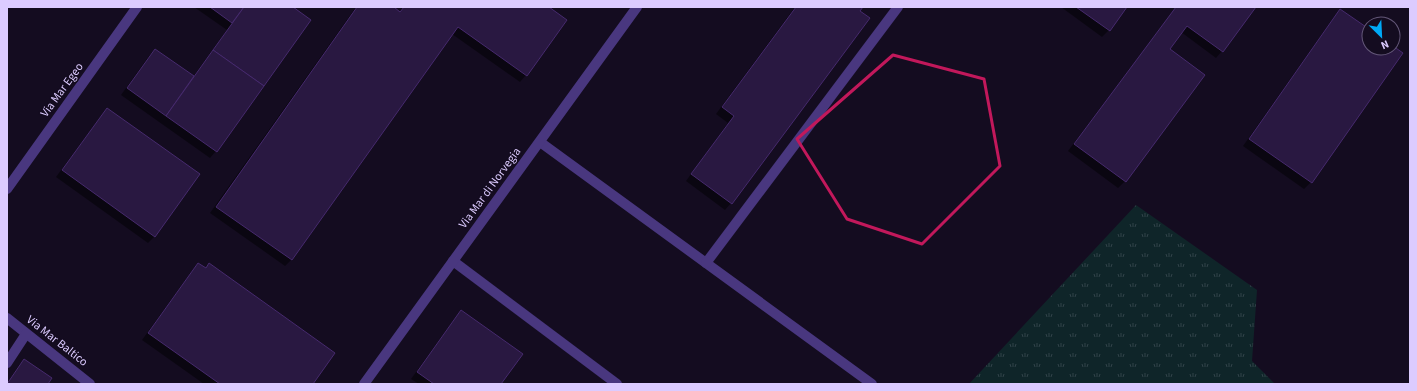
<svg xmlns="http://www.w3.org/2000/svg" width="1417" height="391" viewBox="0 0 1417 391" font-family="'Source Sans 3',sans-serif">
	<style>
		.grass { fill: url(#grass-tufts) }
		.shadow { fill: #0007 }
		.building { fill: #291841; stroke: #462a6d }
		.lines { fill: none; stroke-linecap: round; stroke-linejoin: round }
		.minor { stroke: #49377f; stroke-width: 10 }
		.marked { fill: none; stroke: #c2185b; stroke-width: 3; stroke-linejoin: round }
		.labels { text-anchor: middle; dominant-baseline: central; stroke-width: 3; stroke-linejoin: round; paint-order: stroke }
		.street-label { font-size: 12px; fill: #dccbff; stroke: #140c20 }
	</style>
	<defs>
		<pattern id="grass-tufts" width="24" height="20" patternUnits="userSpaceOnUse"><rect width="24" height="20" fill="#0f2529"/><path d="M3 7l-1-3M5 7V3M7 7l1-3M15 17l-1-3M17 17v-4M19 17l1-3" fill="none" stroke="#314349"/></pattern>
	</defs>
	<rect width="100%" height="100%" fill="#140c20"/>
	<polygon class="grass" points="1136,205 1257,290 1252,361 1275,384 969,384"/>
	<g class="shadow">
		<polygon points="194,7 292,7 216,151 210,158 121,95 149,56 155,50 193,77 227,30"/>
		<polygon points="356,7 392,7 399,12 403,7 547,7 526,75 520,82 452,34 291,260 285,266 210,213"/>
		<polygon points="795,7 862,7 731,203 725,210 686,181 728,123 716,114"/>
		<polygon points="1061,7 1126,7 1109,30 1102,37"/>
		<polygon points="1176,7 1255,7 1222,51 1216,58 1181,32 1169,49 1204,75 1125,181 1118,188 1068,151"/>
		<polygon points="1340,10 1369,30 1369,48 1393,47 1402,53 1311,182 1304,189 1243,146 1334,17"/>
		<polygon points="107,109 155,236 148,243 56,177 101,116"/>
		<polygon points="198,264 205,269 209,265 312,384 204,384 142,340 192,271"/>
		<polygon points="461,311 500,384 419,384 411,379 455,318"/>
		<polygon points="24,360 47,384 7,384 19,365"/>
	</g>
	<g class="building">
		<polygon points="210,7 244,7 232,23"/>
		<polygon points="244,7 293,7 311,20 264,86 213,50"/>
		<polygon points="357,7 394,7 400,12 404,7 549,7 567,20 527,76 458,27 292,260 216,207"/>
		<polygon points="796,7 863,7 860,11 870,18 732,204 691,174 734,116 722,107"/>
		<polygon points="1076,7 1127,7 1110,31"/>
		<polygon points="1176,7 1256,7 1223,52 1187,26 1170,49 1205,75 1126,182 1074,144"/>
		<polygon points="1340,9 1369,29 1369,48 1393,48 1393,46 1403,53 1312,183 1249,139"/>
		<polygon points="155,49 194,76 166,116 127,88"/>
		<polygon points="213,50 264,86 217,152 166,116"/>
		<polygon points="107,108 200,174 155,237 62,170"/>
		<polygon points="198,263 206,268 209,263 335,353 313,384 220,384 148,333"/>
		<polygon points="461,310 523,354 501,384 434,384 417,372"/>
		<polygon points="24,359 52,378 48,384 7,384"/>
	</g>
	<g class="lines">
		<g class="minor">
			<polyline points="540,142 872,384"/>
			<polyline points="7,189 137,7"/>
			<polyline points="453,261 617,384"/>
			<polyline points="706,263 898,7"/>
			<polyline points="7,318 90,384"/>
			<polyline points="7,363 26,334"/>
			<polyline points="364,384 637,7"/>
		</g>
	</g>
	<path class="marked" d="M 893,55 L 984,79 L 1000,166 L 922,244 L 847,219 L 797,139 Z"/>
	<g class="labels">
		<g class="street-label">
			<text transform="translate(62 90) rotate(-54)">Via Mar Egeo</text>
			<text transform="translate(490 188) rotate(-54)">Via Mar di Norvegia</text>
			<text transform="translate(57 341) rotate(38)">Via Mar Baltico</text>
		</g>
	</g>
	<rect width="1417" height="391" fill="none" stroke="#dccbff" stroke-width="16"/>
	<g transform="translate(1381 36) rotate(156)"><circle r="19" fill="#140c20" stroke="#645879"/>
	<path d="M0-3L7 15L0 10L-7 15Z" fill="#00a9f6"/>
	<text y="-6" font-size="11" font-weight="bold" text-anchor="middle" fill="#dccbff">N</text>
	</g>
</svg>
